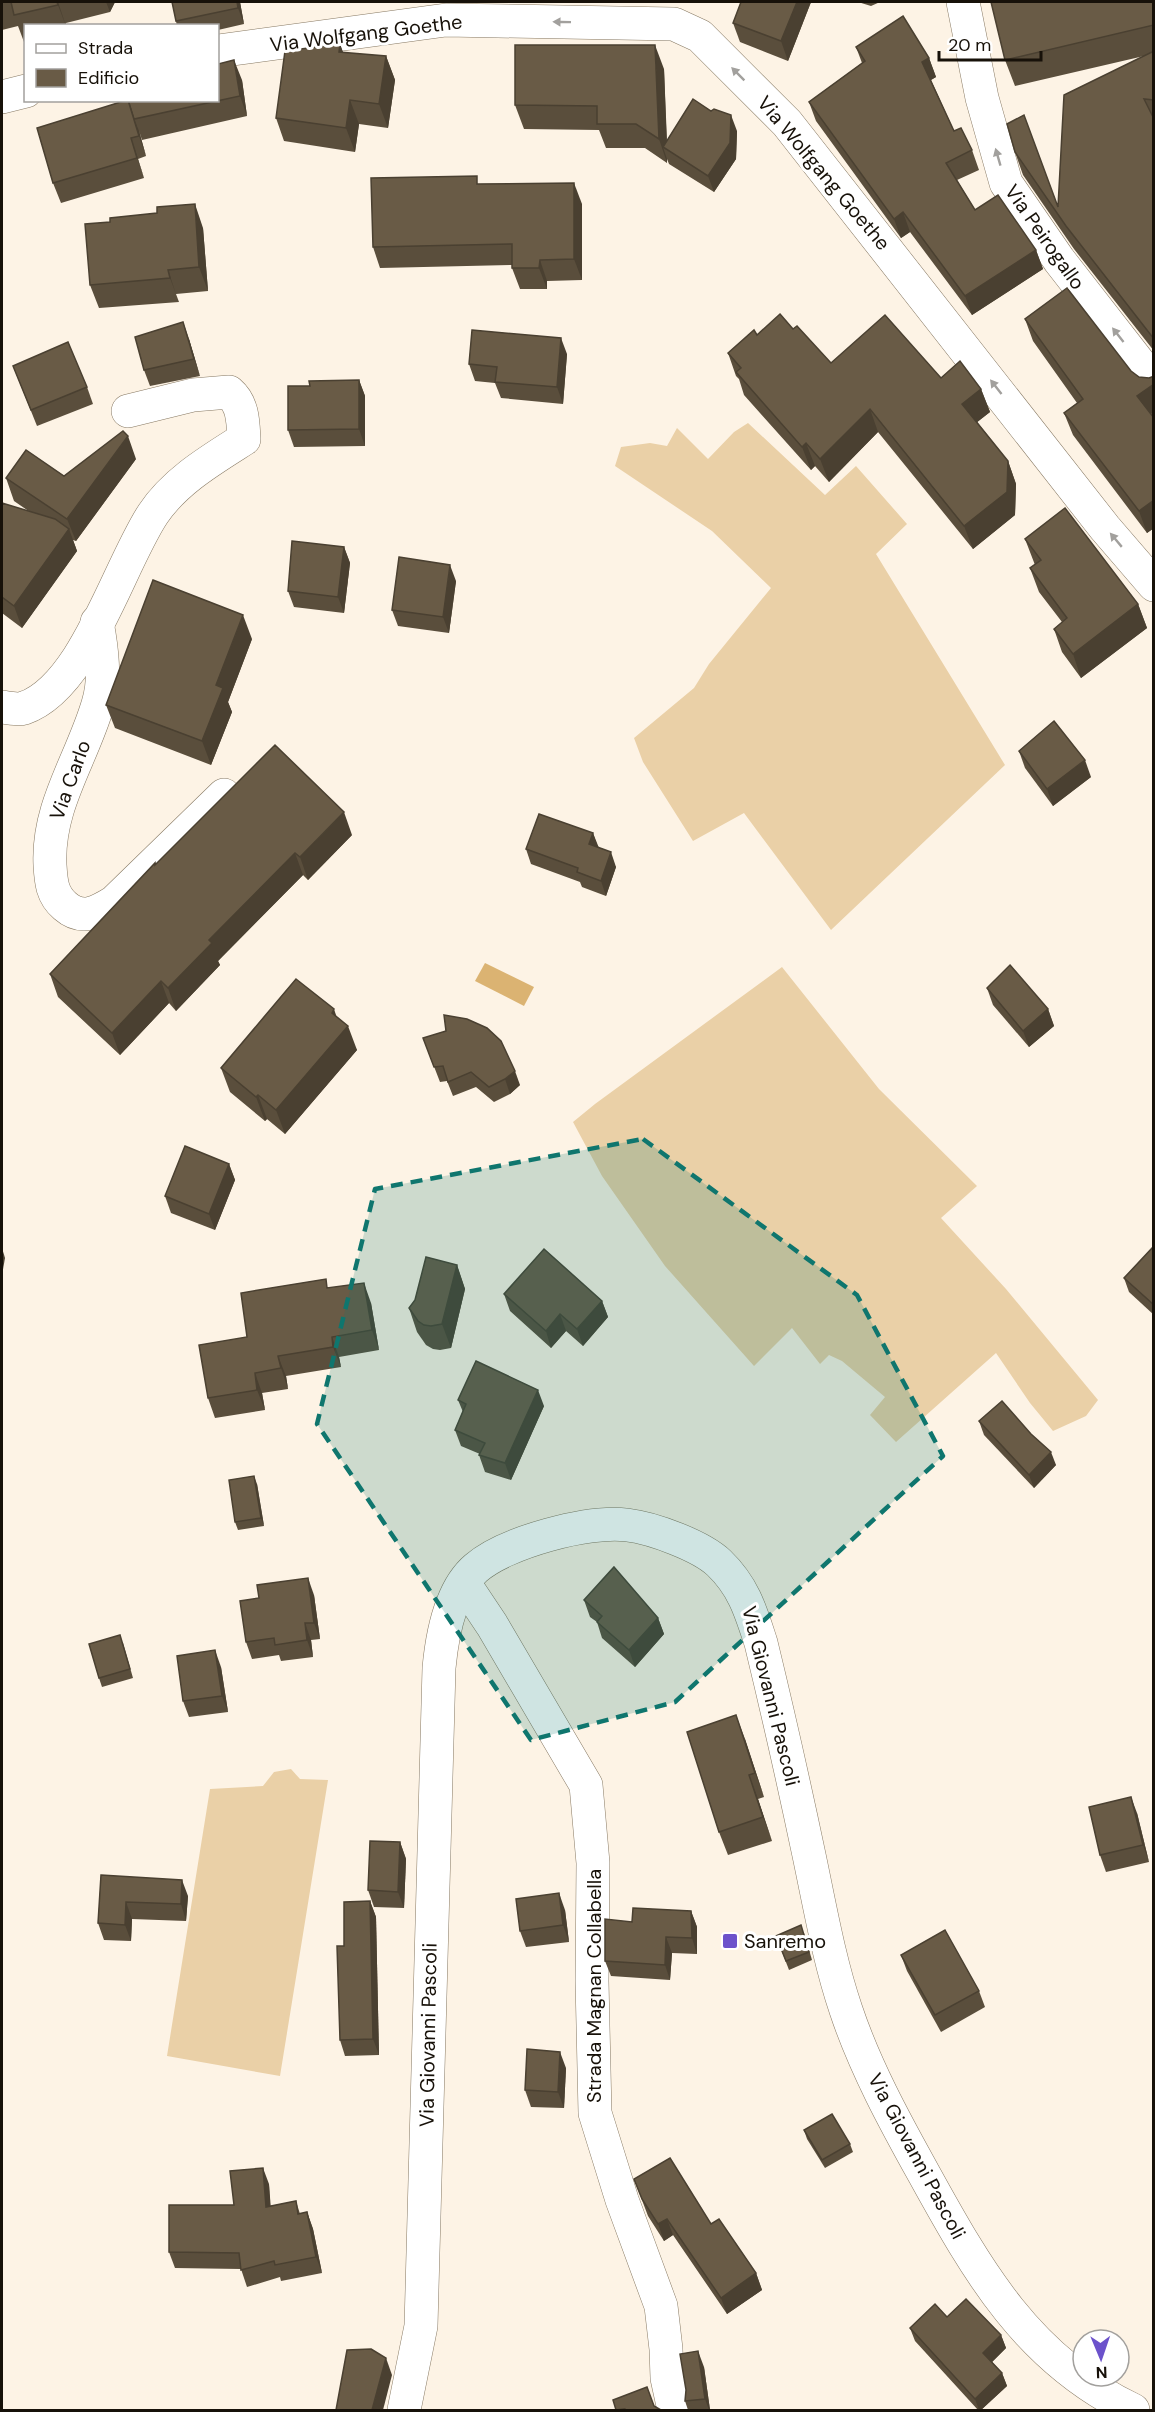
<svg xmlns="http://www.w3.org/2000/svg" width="1155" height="2412" viewBox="0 0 1155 2412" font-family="'DM Sans',sans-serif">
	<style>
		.grass { fill: #ead0a7 }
		.water { fill: #dbb372 }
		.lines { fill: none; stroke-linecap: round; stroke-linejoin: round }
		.minor-casing { stroke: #877963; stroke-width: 34 }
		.minor { stroke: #fff; stroke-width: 33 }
		.wall { fill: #5a4e3c }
		.shaded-wall { fill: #4a4031 }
		.building { fill: #695b46; stroke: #4a4031; stroke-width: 1.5 }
		.oneway { fill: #a2a09d }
		.marked { fill: #0f766e; fill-opacity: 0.2; stroke: #0f766e; stroke-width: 4.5; stroke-dasharray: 12 8; stroke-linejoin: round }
		.poi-dot { fill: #6c52cb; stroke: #fff; stroke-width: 2 }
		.labels { text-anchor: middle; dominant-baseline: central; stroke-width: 6; stroke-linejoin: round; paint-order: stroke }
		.street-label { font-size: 20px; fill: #171109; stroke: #fff }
		.poi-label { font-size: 20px; fill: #171109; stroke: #fff; text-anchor: start }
	</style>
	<rect width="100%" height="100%" fill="#fdf3e5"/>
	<g class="grass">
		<polygon points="748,423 825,495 856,466 907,524 876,554 1005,765 831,930 744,813 693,841 643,762 634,738 694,688 709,664 771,588 712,531 615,466 621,447 650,443 667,446 677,428 708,459 734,432"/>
		<polygon points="782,967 879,1089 977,1186 941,1218 1006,1289 1098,1400 1086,1416 1053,1431 1030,1403 996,1353 896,1442 870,1415 885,1397 842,1361 829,1355 820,1364 792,1328 754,1366 665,1266 602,1176 573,1122 595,1104"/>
		<polygon points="291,1769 300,1779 328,1780 280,2076 167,2056 210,1789 263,1786 274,1772"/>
	</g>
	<polygon class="water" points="485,963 534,987 524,1006 475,981"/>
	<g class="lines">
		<defs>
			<g id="minor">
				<polyline points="963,2 982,98 1006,183 1059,260 1154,382"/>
				<polyline points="218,51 446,20 674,24 700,36 787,123 1105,528 1154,585"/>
				<polyline points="2,97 26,91"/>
				<path d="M 97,622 C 102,649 106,678 98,704 C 82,759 47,806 50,865 C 51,882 52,895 65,906 C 82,921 98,912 114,902 L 224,795"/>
				<path d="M 2,707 C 8,708 18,710 24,708 C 85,687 118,567 153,514 C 175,481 211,460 244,439 C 243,421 243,404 229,392 L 193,395 L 128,411"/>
				<polyline points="464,1583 492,1625 586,1785 593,1863 592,1981 595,2113 622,2200 661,2306 666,2349 667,2378 674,2410"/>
				<path d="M 404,2410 L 421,2326 L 439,1668 C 442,1636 450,1590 476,1568 C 506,1542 589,1520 627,1525 C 653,1528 701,1546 719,1563 C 744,1587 751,1612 761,1643 C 778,1713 794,1784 809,1855 C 820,1907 829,1960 846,2010 C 865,2067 895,2122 924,2174 C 978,2272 1028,2360 1133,2410"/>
			</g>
		</defs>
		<use href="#minor" class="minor-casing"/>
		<use href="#minor" class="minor"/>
	</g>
	<g class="wall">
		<polygon points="2,2 115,2 110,12 66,23 66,26 26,26 26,42 24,42 18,26 2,30"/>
		<polygon points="172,2 240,2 244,24 218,30 218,26 177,26"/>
		<polygon points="811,2 788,61 740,42 733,23"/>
		<polygon points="858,2 880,2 871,6"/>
		<polygon points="1154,2 1154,351 1074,249 1023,175 1015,152 1058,207 1144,56 1015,86 1005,60"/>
		<polygon points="340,44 343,53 386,56 395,80 388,128 359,124 355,152 284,141 276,118"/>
		<polygon points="856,47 929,58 936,77 931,80 954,131 972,150 979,170 957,180 975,210 1036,250 1043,269 972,315 910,232 901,238 816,121 809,102 862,63"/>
		<polygon points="664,69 667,141 737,131 736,159 714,192 669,164 667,159 667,163 645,148 606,148 599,130 524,129 515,105"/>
		<polygon points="242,80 247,116 142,140 139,131 146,156 138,159 144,178 61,203 53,183 127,100"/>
		<polygon points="479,184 582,204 582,280 547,281 547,289 520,289 512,268 512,265 380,268 373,247"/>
		<polygon points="203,228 208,291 176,294 179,302 99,308 90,285"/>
		<polygon points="1025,319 1131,371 1139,377 1149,378 1154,376 1154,412 1151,414 1154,418 1154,528 1147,533 1073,435 1064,413 1077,403 1033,341"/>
		<polygon points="793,329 831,363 941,378 981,389 990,412 977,422 1008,461 1016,484 1015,515 973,549 878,432 829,482 815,466 811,470 744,395 739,379 736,376 728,353 757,335"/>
		<polygon points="189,339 200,376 150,386 144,370"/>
		<polygon points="567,354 563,404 501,398 495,383 475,381 469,364"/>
		<polygon points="13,366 87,387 93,404 37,426"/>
		<polygon points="359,380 365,396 365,446 294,447 288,430 310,386"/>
		<polygon points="136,459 76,541 73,540 77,551 22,628 2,613 2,503 30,512 14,501 6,478 64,476"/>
		<polygon points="1025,539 1138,604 1147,628 1081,678 1062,652 1054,629 1062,622 1039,592 1030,568 1035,565"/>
		<polygon points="344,547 350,563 344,613 294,607 288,591"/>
		<polygon points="456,581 449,633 398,626 392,610"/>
		<polygon points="252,639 228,702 232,712 211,765 115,728 106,705"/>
		<polygon points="1019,751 1091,777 1053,806 1025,768"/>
		<polygon points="593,833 598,848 616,867 606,896 582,887 580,882 531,864 526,849"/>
		<polygon points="352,835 308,880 303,875 218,961 220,965 176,1011 169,1003 120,1055 58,997 50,974 155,863 156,865"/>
		<polygon points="987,988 1048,1009 1054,1026 1029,1047 993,1005"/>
		<polygon points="336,1017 357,1050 285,1134 267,1119 265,1121 230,1092 221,1068"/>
		<polygon points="423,1038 520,1085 510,1094 494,1102 476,1087 453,1096 447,1081 440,1082"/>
		<polygon points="229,1164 235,1180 215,1230 171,1213 165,1196"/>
		<polygon points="1154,1246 1154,1315 1129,1292 1124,1278"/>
		<polygon points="457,1265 465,1289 451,1348 440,1350 433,1349 426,1345 417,1332 409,1308"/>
		<polygon points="329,1288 371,1303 379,1350 339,1357 341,1367 286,1376 288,1389 262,1393 265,1410 215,1418 208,1398 247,1337"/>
		<polygon points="504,1294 602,1301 608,1317 583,1346 566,1331 551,1348 510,1311"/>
		<polygon points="458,1400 544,1406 511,1480 485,1472 479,1455 480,1454 461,1446 455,1430 463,1412"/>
		<polygon points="979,1421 1056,1465 1034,1488 984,1435"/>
		<polygon points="257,1484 264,1526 238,1530 235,1522"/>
		<polygon points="314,1595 320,1639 311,1640 313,1657 281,1661 279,1655 252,1659 246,1642"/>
		<polygon points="584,1600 658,1618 664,1634 635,1667 602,1638 597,1622 590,1617"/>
		<polygon points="123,1643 133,1678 102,1687 99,1678"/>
		<polygon points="221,1667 228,1712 189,1717 183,1701"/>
		<polygon points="745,1739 764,1797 758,1799 772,1841 728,1855 719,1832"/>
		<polygon points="1137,1813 1149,1862 1106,1872 1100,1855"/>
		<polygon points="400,1842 406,1859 404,1908 374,1907 368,1890"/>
		<polygon points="101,1875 188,1896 186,1921 132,1919 131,1941 104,1940 98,1923"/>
		<polygon points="370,1901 376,1917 379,2055 345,2056 340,2040 344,1946"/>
		<polygon points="565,1910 569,1942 526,1947 520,1931"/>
		<polygon points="691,1911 697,1927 697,1954 672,1953 670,1980 611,1976 605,1961 632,1922"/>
		<polygon points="804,1933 812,1960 789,1970 776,1936"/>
		<polygon points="901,1955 979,1991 985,2007 941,2032 907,1971"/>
		<polygon points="566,2068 564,2108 531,2107 525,2090"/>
		<polygon points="804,2130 850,2144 853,2152 825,2168 807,2139"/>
		<polygon points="634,2179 711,2224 756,2273 762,2290 727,2314 673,2235 664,2241 648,2216"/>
		<polygon points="269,2184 270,2206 296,2201 300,2214 307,2212 313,2229 322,2273 281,2281 280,2277 247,2287 241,2269 175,2268 169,2252 234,2205"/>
		<polygon points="947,2317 1001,2335 1006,2348 992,2362 1002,2373 1007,2386 981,2410 978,2410 915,2341 910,2328"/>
		<polygon points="704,2367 710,2410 688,2410 685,2401 686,2390"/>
	</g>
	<g class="shaded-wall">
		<polygon points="58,2 66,26 58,5"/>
		<polygon points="106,2 115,2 110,12"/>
		<polygon points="237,2 240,2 244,24 238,8"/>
		<polygon points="797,2 811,2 788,61 781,41"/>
		<polygon points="340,44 349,68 339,52"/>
		<polygon points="655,45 664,69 667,150 663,147 667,159 667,163 659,139"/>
		<polygon points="386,56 395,80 388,128 379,104"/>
		<polygon points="929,58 936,77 929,81 922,62"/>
		<polygon points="234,60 242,80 247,116 240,96"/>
		<polygon points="350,100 359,124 355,152 346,128"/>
		<polygon points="731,115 737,131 736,159 714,192 708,176"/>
		<polygon points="134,119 139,131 146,156 139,136"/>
		<polygon points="131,138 138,159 144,178 137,158"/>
		<polygon points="574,183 582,204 582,280 574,259"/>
		<polygon points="195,204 203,228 208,291 199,267"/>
		<polygon points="903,212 910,232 901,238 894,219"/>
		<polygon points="1036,250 1043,269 972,315 965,296"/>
		<polygon points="540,260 547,281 547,289 539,268"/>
		<polygon points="168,270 176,294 179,302 170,278"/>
		<polygon points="183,322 189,339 200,376 194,359"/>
		<polygon points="561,338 567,354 563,404 557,387"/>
		<polygon points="359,380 365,396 365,446 359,429"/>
		<polygon points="1154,384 1154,412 1145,418 1137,396"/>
		<polygon points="981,389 990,412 971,427 962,404"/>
		<polygon points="870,409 878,432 829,482 820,459"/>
		<polygon points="128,436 136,459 76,541 67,519"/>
		<polygon points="806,443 815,466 811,470 802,447"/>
		<polygon points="1008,461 1016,484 1015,515 973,549 964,526"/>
		<polygon points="1154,500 1154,528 1147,533 1139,511"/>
		<polygon points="69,529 77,551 22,628 14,606"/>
		<polygon points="344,547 350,563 344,613 338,597"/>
		<polygon points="450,565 456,581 449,633 443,617"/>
		<polygon points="1138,604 1147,628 1081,678 1073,654"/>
		<polygon points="243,615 252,639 228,702 232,712 211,765 202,741 216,685"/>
		<polygon points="1085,760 1091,777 1053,806 1047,789"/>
		<polygon points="344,812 352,835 308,880 300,857"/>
		<polygon points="593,833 599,848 589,844"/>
		<polygon points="611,852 616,867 606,896 601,881"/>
		<polygon points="295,853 303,875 218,961 220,965 176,1011 168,988 209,940"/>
		<polygon points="161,981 169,1003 120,1055 112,1033"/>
		<polygon points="334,1009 342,1033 348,1026 357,1050 285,1134 276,1110"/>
		<polygon points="1048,1009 1054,1026 1029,1047 1023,1031"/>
		<polygon points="515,1071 520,1085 510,1094 505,1079"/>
		<polygon points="258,1095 267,1119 265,1121 256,1097"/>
		<polygon points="229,1164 235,1180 215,1230 209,1214"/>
		<polygon points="2,1248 5,1258 2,1275"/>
		<polygon points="457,1265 465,1289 451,1348 442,1324"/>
		<polygon points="364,1283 371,1303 379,1350 372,1330"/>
		<polygon points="602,1301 608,1317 583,1346 577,1329"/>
		<polygon points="560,1314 566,1331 551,1348 546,1331"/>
		<polygon points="332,1337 339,1357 341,1367 333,1347"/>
		<polygon points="278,1356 286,1376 288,1389 281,1368"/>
		<polygon points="255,1373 262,1393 265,1410 257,1390"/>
		<polygon points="538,1390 544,1406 511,1480 505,1463"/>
		<polygon points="1051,1452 1056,1465 1034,1488 1029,1475"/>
		<polygon points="254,1476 257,1484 264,1526 261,1518"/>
		<polygon points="308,1578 314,1595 320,1639 314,1623"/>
		<polygon points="658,1618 664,1634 635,1667 629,1650"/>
		<polygon points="305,1623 311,1640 313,1657 307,1640"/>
		<polygon points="215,1650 221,1667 228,1712 222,1696"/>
		<polygon points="736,1715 745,1739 764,1797 755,1773"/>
		<polygon points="749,1775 758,1799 772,1841 763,1817"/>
		<polygon points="1131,1797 1137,1813 1149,1862 1143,1845"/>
		<polygon points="400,1842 406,1859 404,1908 398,1892"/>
		<polygon points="182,1880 188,1896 186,1921 181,1904"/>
		<polygon points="559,1893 565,1910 569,1942 563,1925"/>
		<polygon points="370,1901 376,1917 379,2055 373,2039"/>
		<polygon points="126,1902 132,1919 131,1941 125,1925"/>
		<polygon points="691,1911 697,1927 697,1954 692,1938"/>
		<polygon points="666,1937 672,1953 670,1980 665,1965"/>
		<polygon points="560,2052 566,2068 564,2108 558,2092"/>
		<polygon points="263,2168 269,2184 272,2223 266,2207"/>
		<polygon points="307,2212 313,2229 322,2273 316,2257"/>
		<polygon points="667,2219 673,2235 664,2241 658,2224"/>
		<polygon points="756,2273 762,2290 727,2314 721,2298"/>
		<polygon points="1001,2335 1006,2348 988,2366 983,2353"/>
		<polygon points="698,2351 704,2367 710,2410 709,2410 705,2399"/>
		<polygon points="386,2358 392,2375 383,2410 372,2410"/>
		<polygon points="1002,2373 1007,2386 981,2410 979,2410 975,2399"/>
	</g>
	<g class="building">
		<polygon points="11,2 57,2 58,5 14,15"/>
		<polygon points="172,2 237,2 238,8 176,21"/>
		<polygon points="741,2 797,2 781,41 733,23"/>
		<polygon points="991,2 1154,2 1154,25 1005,60"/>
		<polygon points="903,16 929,58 922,62 954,131 961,128 972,150 946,163 975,210 998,195 1036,250 965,296 903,212 894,219 809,102 865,61 856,47"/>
		<polygon points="340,44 339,52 386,56 379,104 350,100 346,128 276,118 285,51"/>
		<polygon points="515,45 655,45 659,139 636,124 597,124 597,106 515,105"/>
		<polygon points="1154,51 1154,100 1144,99 1154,119 1154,339 1066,226 1015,152 1007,124 1024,115 1058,207 1064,95"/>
		<polygon points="234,60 240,96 134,119 128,100 218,100 218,64"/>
		<polygon points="693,99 711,111 714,109 731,115 730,143 708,176 663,147"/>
		<polygon points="127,100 128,100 139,136 131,138 137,158 53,183 37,128"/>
		<polygon points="477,176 477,184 574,183 574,259 540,260 539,268 512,268 512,244 373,247 371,178"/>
		<polygon points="195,204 199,267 168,270 170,278 90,285 85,224 110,222 110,218 157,213 157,207"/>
		<polygon points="1067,288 1131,371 1139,377 1149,378 1154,376 1154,384 1137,396 1154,418 1154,500 1139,511 1064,413 1083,399 1025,319"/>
		<polygon points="780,314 793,329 797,326 831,363 885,315 941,378 960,361 981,389 962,404 1008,461 1007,492 964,526 870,409 820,459 806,443 802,447 736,372 741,368 728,353 754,330 757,335"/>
		<polygon points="183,322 194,359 144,370 135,337"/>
		<polygon points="472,330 561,338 557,387 495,382 497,367 469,364"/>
		<polygon points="68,342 87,387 31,410 13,366"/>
		<polygon points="359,380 359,429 288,430 288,386 310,386 309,381"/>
		<polygon points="123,431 128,436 67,519 6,478 26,450 64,476"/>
		<polygon points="2,503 55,519 69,529 14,606 2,597"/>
		<polygon points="1065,508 1138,604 1073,654 1054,629 1067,618 1030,568 1041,560 1025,539"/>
		<polygon points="292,541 344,547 338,597 288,591"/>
		<polygon points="399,557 450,565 443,617 392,610"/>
		<polygon points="153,580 243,615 216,685 223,688 202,741 106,705"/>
		<polygon points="1054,721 1085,760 1047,789 1019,751"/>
		<polygon points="275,745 344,812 300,857 295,853 209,940 212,943 168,988 161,981 112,1033 50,974 155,863 155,865"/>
		<polygon points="539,814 593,833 589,844 611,852 601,881 577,872 578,868 526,849"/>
		<polygon points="1010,965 1048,1009 1023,1031 987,988"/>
		<polygon points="296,979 334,1009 332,1013 348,1026 276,1110 258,1095 256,1097 221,1068"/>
		<polygon points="444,1015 467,1019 487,1028 501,1041 515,1071 505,1079 489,1087 471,1072 448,1082 443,1066 434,1067 423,1038 446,1031"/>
		<polygon points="185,1146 229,1164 209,1214 165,1196"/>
		<polygon points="1154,1246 1154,1305 1124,1278"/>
		<polygon points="544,1249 602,1301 577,1329 560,1314 546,1331 504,1294"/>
		<polygon points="426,1257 457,1265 442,1324 431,1326 424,1325 418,1321 409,1308 415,1300"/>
		<polygon points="326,1279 327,1288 364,1283 372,1330 332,1337 333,1347 278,1356 281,1368 255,1373 257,1390 208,1398 199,1345 247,1337 241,1293"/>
		<polygon points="476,1361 538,1390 505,1463 479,1455 485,1443 455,1430 466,1404 458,1400"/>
		<polygon points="1002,1401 1031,1434 1051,1452 1029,1475 979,1421"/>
		<polygon points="254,1476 261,1518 235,1522 229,1480"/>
		<polygon points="614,1567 658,1618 629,1650 597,1622 602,1616 584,1600"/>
		<polygon points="308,1578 314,1623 305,1623 307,1640 275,1645 274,1638 246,1642 240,1601 259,1598 257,1585"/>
		<polygon points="120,1635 130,1669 99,1678 89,1644"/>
		<polygon points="215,1650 222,1696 183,1701 177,1656"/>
		<polygon points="736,1715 755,1773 749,1775 763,1817 719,1832 687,1732"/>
		<polygon points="1131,1797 1143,1845 1100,1855 1089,1807"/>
		<polygon points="370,1841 400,1842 398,1892 368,1890"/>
		<polygon points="101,1875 182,1880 181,1904 126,1902 125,1925 98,1923"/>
		<polygon points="559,1893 563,1925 520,1931 516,1899"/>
		<polygon points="370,1901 373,2039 340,2040 337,1946 344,1946 344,1902"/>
		<polygon points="633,1908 691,1911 692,1938 666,1937 665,1965 605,1961 605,1919 632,1922"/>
		<polygon points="801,1925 809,1952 786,1961 776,1936"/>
		<polygon points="945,1930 979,1991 935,2015 901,1955"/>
		<polygon points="527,2049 560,2052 558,2092 525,2090"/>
		<polygon points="832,2114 850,2144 822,2160 804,2130"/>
		<polygon points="670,2158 711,2224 719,2219 756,2273 721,2298 667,2219 658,2224 642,2199 634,2179"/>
		<polygon points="263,2168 266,2207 296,2201 298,2214 307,2212 316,2257 275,2265 274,2261 241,2270 239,2253 169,2252 169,2205 234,2205 230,2171"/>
		<polygon points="966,2299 1001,2335 983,2353 1002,2373 975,2399 910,2328 935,2304 947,2317"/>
		<polygon points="371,2349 386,2358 372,2410 336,2410 347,2350"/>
		<polygon points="698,2351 705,2399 685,2401 686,2390 680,2354"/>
		<polygon points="647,2387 654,2406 661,2410 623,2410 624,2409 616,2410 613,2400"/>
	</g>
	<defs><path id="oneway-solid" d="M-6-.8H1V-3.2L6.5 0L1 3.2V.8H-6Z" transform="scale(1.5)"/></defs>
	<g class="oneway">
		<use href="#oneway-solid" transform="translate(562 22) rotate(-179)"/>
		<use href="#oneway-solid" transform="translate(738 74) rotate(-135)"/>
		<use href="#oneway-solid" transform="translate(998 157) rotate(-106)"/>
		<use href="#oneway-solid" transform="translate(1118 335) rotate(-128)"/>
		<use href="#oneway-solid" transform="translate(996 387) rotate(-128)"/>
		<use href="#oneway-solid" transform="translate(1116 540) rotate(-130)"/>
	</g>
	<path class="marked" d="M 643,1139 L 857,1295 L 943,1456 L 675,1702 L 531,1740 L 317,1424 L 375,1189 Z"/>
	<rect class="poi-dot" x="722" y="1933" width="16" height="16" rx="3"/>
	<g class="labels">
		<g class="street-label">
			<text transform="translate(366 33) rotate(-7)">Via Wolfgang Goethe</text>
			<text transform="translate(824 173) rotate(50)">Via Wolfgang Goethe</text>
			<text transform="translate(1045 237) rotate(55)">Via Peirogallo</text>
			<text transform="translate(70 780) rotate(-70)">Via Carlo</text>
			<text transform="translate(771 1696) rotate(76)">Via Giovanni Pascoli</text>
			<text transform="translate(594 1986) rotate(-90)">Strada Magnan Collabella</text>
			<text transform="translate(428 2035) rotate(-89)">Via Giovanni Pascoli</text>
			<text transform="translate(917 2156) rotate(62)">Via Giovanni Pascoli</text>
		</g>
		<g class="poi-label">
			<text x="744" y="1941">Sanremo</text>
		</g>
	</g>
	<rect width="1155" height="2412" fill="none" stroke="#171109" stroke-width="6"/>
	<rect x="24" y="24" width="195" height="78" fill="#ffffff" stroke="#a2a09d" stroke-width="1.5"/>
	<rect x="36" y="44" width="30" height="9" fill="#ffffff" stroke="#a2a09d" stroke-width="1.5"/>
	<text x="78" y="54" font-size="18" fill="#171109">Strada</text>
	<rect x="36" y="69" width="30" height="18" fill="#695b46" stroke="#a2a09d" stroke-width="1.5"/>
	<text x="78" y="84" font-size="18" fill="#171109">Edificio</text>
	<g transform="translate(1101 2358) rotate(178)"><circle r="28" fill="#ffffff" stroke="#a2a09d" stroke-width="1.5"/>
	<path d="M0-4.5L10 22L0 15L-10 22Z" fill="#6c52cb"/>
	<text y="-9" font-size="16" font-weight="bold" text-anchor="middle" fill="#171109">N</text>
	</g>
	<path d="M939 51v9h102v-9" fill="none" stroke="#171109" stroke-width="3"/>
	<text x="948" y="51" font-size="18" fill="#171109" stroke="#ffffff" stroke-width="4.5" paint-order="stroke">20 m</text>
</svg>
